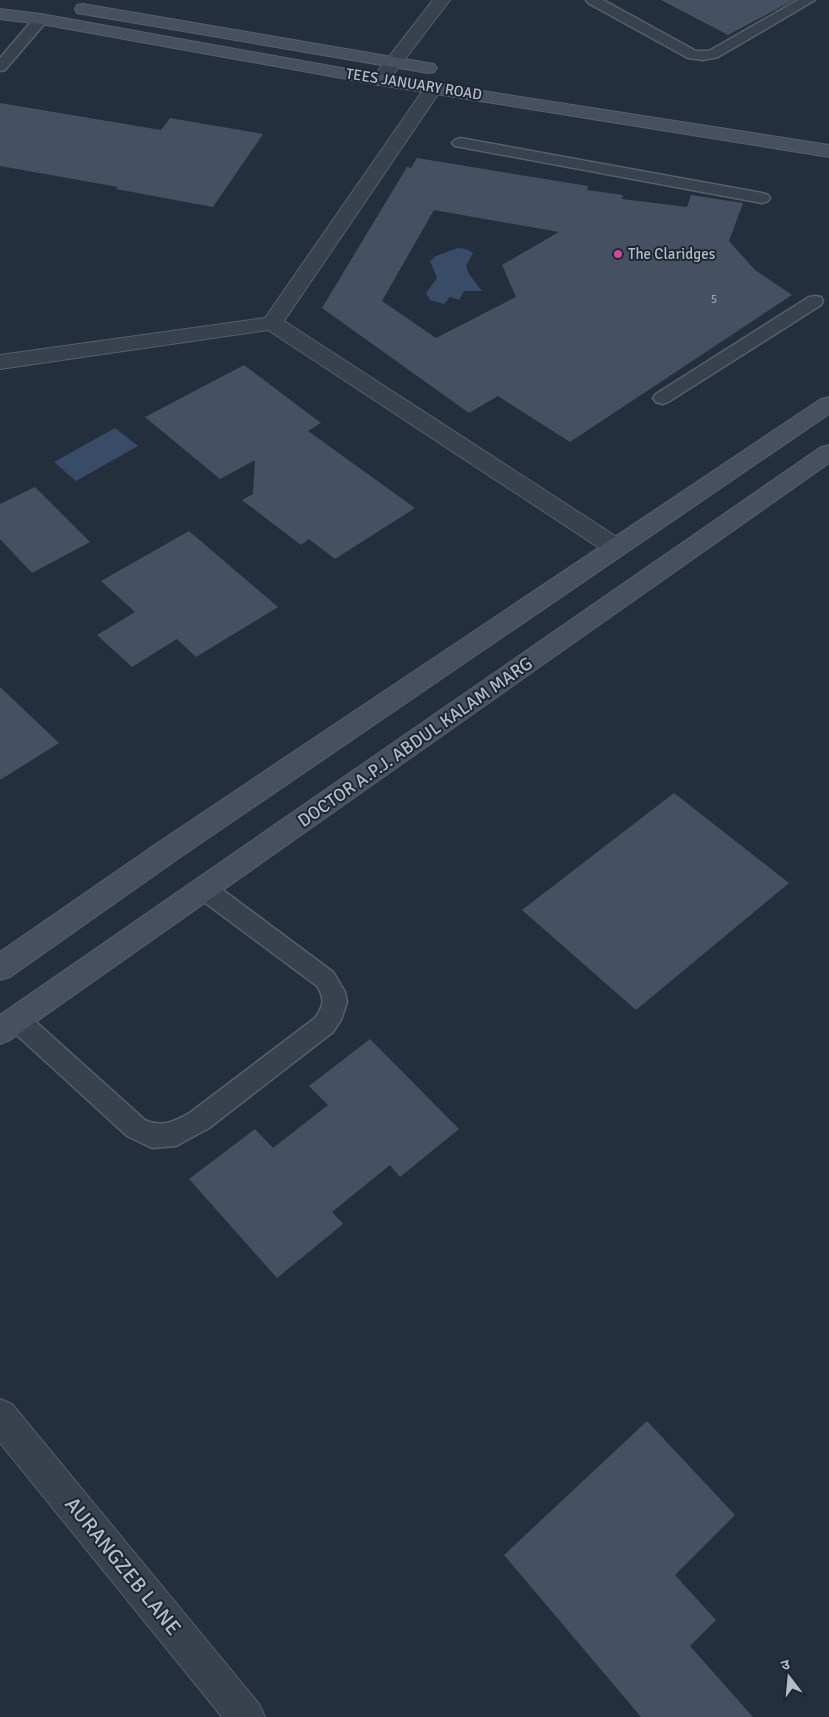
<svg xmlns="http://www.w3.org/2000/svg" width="829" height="1717" viewBox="0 0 829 1717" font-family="Signika,'Noto Sans Devanagari',sans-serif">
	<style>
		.water { fill: #394c67 }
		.building { fill: #455162; fill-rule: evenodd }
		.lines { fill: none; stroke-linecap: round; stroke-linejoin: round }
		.lane-casing { stroke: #565f6c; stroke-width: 3 }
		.street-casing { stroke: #565f6c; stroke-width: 2 }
		.secondary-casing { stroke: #565f6c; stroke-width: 2 }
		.lane { fill: #38414e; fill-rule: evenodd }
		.street { fill: #38414e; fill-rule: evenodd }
		.secondary { fill: #465061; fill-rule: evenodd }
		.hotel-dot { fill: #d1479c; stroke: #1d2633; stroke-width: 2 }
		.labels { text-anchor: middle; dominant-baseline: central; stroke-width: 4; stroke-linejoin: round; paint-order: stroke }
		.far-number-label { font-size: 12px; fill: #98a1af }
		.far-street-label { font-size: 15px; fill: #b4bcc9; stroke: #1d2633 }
		.far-poi-label { font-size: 15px; fill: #b4bcc9; stroke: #1d2633; text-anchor: start }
		.street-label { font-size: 18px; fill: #b4bcc9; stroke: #1d2633 }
		.near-street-label { font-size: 21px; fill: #b4bcc9; stroke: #1d2633 }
	</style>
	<rect width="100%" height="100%" fill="#242f3e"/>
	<g class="water">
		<polygon points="458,248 466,249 473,253 466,266 469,274 482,291 464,291 459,300 450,297 444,304 430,300 426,293 437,278 430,261 436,256"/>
		<polygon points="115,428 138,446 76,481 54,462"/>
	</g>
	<g class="building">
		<polygon points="661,0 794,0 728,35"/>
		<polygon points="0,103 161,130 170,118 263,134 213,207 116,189 118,187 0,166"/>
		<path d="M 417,158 L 588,186 L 587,190 L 623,195 L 622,199 L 687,207 L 691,195 L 743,203 L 729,241 L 755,270 L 792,295 L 570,442 L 498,396 L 469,413 L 322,308 L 407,167 L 411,168 ZM 434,210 L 559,232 L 502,265 L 516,297 L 436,338 L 382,301 Z"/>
		<polygon points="244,365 321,423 308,431 415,508 335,559 309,539 301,545 242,500 253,494 255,460 220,479 145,417"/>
		<polygon points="35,487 90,542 32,573 0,539 0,504"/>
		<polygon points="189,531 278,607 196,657 177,639 132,667 97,635 135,612 101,581"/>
		<polygon points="0,687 59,743 0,780"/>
		<polygon points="674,793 789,883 636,1010 522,910"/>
		<polygon points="370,1039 459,1129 400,1177 390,1165 332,1212 343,1224 277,1278 189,1179 255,1129 273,1148 328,1105 309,1086"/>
		<polygon points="647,1421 735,1515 675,1575 716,1620 690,1646 753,1717 641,1717 504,1555"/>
	</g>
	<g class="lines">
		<defs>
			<g id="lane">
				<polygon points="586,0 603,0 696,51 709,51 798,0 815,0 718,57 703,60 688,58 588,3"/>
				<polygon points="41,15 48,19 46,22 5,70 0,71 0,58 36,16"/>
				<polygon points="460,138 762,193 768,195 770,198 768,201 762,203 455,146 452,143 455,140"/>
				<polygon points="815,296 821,297 823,301 821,305 668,402 662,404 656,402 653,398 656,394 809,297"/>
				<path d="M 204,880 L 212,882 L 333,972 L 345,992 L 347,1002 L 341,1020 L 333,1032 L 209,1128 L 176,1146 L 152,1148 L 127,1136 L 8,1027 L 5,1020 L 8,1013 L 17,1010 L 26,1013 L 145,1120 C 162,1128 176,1121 191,1112 L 315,1018 C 324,1006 325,999 317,986 L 196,896 L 193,889 L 196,882 Z"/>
			</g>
			<g id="street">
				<polygon points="433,0 450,0 386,84 380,85 374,84 371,80 374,76"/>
				<polygon points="434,82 440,83 443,87 284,321 623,541 627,547 623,553 615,555 607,553 268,330 0,369 0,355 265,318 428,83"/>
				<polygon points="0,1399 12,1404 259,1704 265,1717 222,1717 0,1443"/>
			</g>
			<g id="secondary">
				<polygon points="83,4 428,63 434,64 437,68 434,72 428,73 77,13 75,9 77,5"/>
				<polygon points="0,9 41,14 380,75 829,145 829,157 380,85 41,24 0,19"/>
				<polygon points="829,397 829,414 179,858 10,977 0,980 0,952 159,842 821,399"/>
				<polygon points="829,445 829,463 10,1040 0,1044 0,1015 821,447"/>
			</g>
		</defs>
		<use href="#lane" class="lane-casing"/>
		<use href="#street" class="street-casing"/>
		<use href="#secondary" class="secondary-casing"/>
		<use href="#lane" class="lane"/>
		<use href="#street" class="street"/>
		<use href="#secondary" class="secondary"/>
	</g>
	<circle class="hotel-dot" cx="618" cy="254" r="5"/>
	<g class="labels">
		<g class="far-number-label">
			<text x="714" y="299">5</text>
		</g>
		<g class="far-street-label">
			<text transform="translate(414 84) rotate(9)">TEES JANUARY ROAD</text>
		</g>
		<g class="far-poi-label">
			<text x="628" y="254">The Claridges</text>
		</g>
		<g class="street-label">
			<text transform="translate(415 742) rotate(-35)">DOCTOR A.P.J. ABDUL KALAM MARG</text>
		</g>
		<g class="near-street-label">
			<text transform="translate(123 1566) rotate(51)">AURANGZEB LANE</text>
		</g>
	</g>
	<g transform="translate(789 1677) rotate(344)" stroke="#1d2633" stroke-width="4" paint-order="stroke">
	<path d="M0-4L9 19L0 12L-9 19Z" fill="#b4bcc9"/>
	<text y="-8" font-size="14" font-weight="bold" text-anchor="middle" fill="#b4bcc9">उ</text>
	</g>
</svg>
